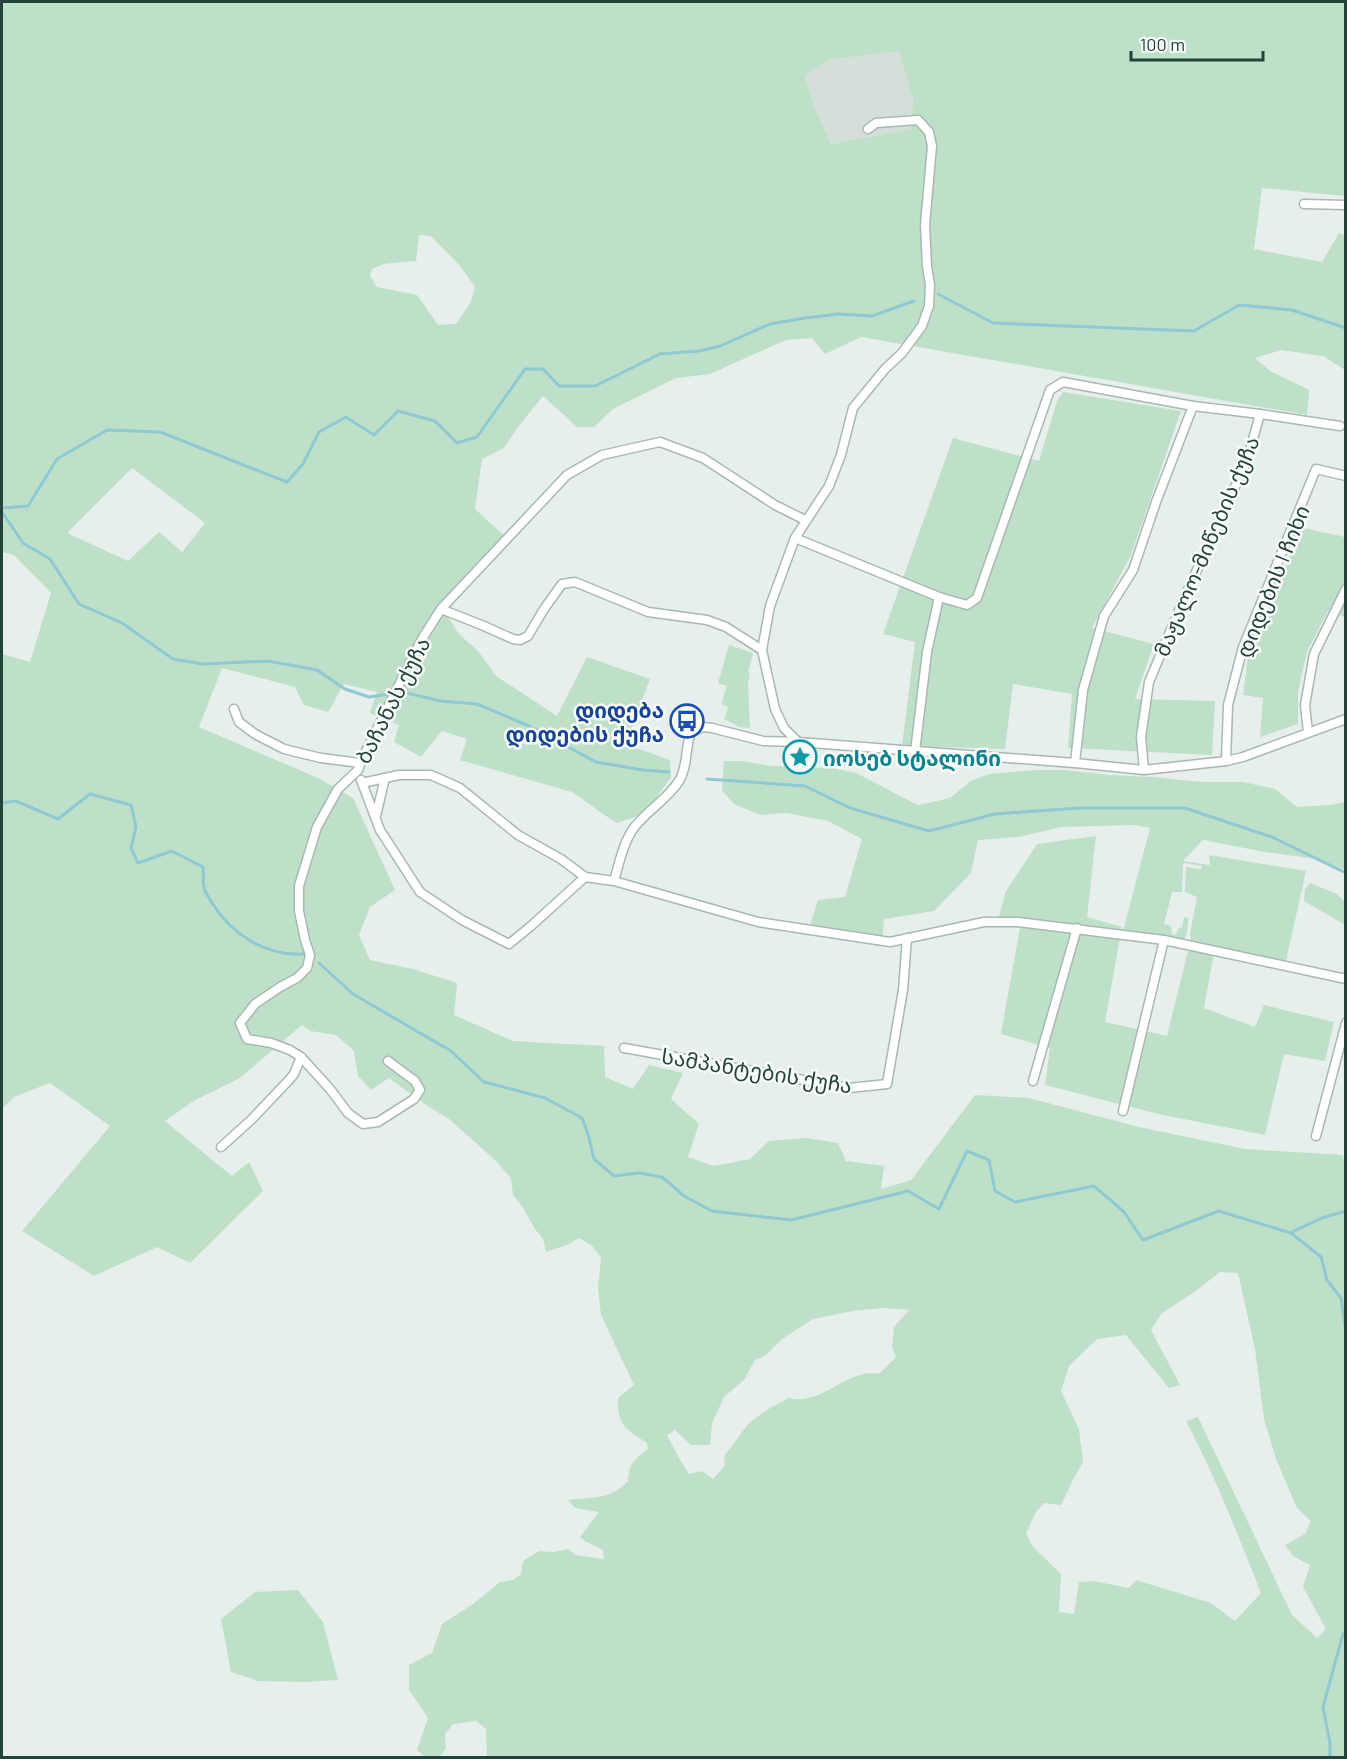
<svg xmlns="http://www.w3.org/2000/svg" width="1347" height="1759" viewBox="0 0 1347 1759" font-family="Barlow,'Noto Sans Georgian',sans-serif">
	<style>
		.built { fill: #d4dfda }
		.green { fill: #bfe0c8; fill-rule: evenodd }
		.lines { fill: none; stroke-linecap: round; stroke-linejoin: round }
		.stream { stroke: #8ec9d4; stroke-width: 3 }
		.street-casing { stroke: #a8b8b2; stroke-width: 11 }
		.street { stroke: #fff; stroke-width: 8 }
		.labels { text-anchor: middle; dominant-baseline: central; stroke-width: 5; stroke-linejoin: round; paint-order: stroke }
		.street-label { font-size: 21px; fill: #24423a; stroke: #f7fbf9 }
		.transit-label { font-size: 21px; font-weight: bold; fill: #164399; stroke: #f7fbf9; text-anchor: end }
		.culture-label { font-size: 21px; font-weight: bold; fill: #0d838f; stroke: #f7fbf9; text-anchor: start }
	</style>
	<rect width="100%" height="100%" fill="#e6efeb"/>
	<polygon class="built" points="899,51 913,99 911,129 831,144 814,106 805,74 829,60"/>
	<g class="green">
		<path d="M 2,2 L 1345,2 L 1345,196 L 1262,188 L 1254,249 L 1322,262 L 1339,233 L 1345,235 L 1345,370 L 1323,356 L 1281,350 L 1255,358 L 1270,371 L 1309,390 L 1307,415 L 861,337 L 825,354 L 812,338 L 786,340 L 710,374 L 676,378 L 613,409 L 594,427 L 577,427 L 543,396 L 518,427 L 504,448 L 482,459 L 475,509 L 507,538 L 458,583 L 440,604 L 458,633 L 478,651 L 496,676 L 557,716 L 587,657 L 650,679 L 625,744 L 670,760 L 671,777 L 645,814 L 616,823 L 572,792 L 460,760 L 467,739 L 442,731 L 421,757 L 394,742 L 399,725 L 370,713 L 377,692 L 344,684 L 328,712 L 304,705 L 295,687 L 222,668 L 199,727 L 318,778 L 353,798 L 395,890 L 370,907 L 359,935 L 370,960 L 413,969 L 457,983 L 454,1015 L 513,1041 L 604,1046 L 605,1077 L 633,1089 L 649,1065 L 683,1073 L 671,1099 L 699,1124 L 688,1157 L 714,1166 L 750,1159 L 769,1141 L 806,1138 L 838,1143 L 846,1161 L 884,1166 L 881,1189 L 911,1180 L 975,1095 L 1029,1098 L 1139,1127 L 1245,1149 L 1343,1155 L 1344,1164 L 1346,1165 L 1345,1757 L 487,1758 L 486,1729 L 476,1721 L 453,1724 L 445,1734 L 446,1749 L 439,1757 L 425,1757 L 417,1750 L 428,1718 L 409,1690 L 409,1665 L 432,1653 L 442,1624 L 473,1604 L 500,1582 L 513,1580 L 521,1574 L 523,1561 L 539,1551 L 553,1552 L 569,1549 L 575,1555 L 604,1559 L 603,1550 L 585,1541 L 580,1537 L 599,1512 L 575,1508 L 568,1500 C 592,1497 611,1500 628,1481 C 629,1463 634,1460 648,1449 L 647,1443 C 626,1429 617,1426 618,1398 L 634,1385 L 601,1315 L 598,1288 L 601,1257 L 592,1246 L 579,1238 L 569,1244 L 546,1252 L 543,1239 L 535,1229 L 522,1206 L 513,1195 L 511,1178 L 495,1160 L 449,1119 L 426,1105 L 389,1078 L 371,1090 L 358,1076 L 354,1051 L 336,1035 L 310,1031 L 302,1025 L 240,1078 L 195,1100 L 165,1121 L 232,1176 L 249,1162 L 263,1191 L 190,1263 L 157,1247 L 94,1276 L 22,1231 L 110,1126 L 50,1083 L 14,1097 L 2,1109 L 2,654 L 30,662 L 51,593 L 14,555 L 2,552 ZM 899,51 L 913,99 L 911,129 L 831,144 L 814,106 L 805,75 L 829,60 ZM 419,235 L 431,236 L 461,267 L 475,287 L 471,302 L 456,324 L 438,325 L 417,295 L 377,287 L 370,276 L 372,269 L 384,264 L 416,261 ZM 132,468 L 205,523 L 182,552 L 159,532 L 128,561 L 67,533 ZM 1220,1272 L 1238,1273 L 1255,1349 L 1264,1419 L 1276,1459 L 1297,1508 L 1311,1521 L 1305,1534 L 1285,1545 L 1293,1556 L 1310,1565 L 1303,1587 L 1326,1629 L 1317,1638 L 1292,1615 L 1198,1417 L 1186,1421 C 1215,1476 1238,1535 1261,1593 L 1235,1621 L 1211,1603 L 1136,1580 L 1129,1588 L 1093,1581 L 1079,1582 L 1074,1614 L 1059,1612 L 1061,1574 L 1032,1546 L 1026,1533 L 1036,1512 L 1044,1503 L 1061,1505 L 1073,1480 L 1083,1462 L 1079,1429 L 1061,1391 L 1069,1366 L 1097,1339 L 1126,1335 L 1169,1388 L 1180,1385 L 1151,1330 L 1162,1313 L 1193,1293 ZM 883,1308 L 909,1310 L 894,1327 L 892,1347 L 896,1357 L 879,1374 C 846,1368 822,1407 789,1398 L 770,1408 L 749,1423 L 724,1456 L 725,1466 L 713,1479 L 702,1471 L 689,1474 L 679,1458 L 667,1435 L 675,1430 L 691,1445 L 710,1445 L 712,1423 L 724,1397 L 744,1380 L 755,1360 L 766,1355 L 782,1339 L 813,1319 L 853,1311 Z"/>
		<polygon points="1063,392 1181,411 1131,555 1092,628 1154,644 1135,699 1215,701 1212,755 1068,748 1072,694 1013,684 1005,749 902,746 915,642 883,634 953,438 1039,461 1057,401"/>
		<polygon points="1303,528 1345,537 1345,617 1328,611 1307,652 1298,692 1298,724 1260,737 1263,698 1243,695 1249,650"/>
		<polygon points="729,645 753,653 748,672 750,673 748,684 750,728 740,727 724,719 728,707 721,704 727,686 718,683"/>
		<polygon points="724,761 742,761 771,766 832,768 856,773 918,805 950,798 971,781 989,774 1034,770 1064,770 1110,775 1153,777 1201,782 1243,782 1275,789 1297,807 1329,805 1345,802 1345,870 1317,859 1265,852 1203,840 1183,861 1210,865 1209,855 1306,871 1286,961 1215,947 1204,1008 1255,1027 1264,1005 1334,1022 1325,1061 1284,1054 1265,1135 1158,1114 1045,1085 1050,1048 1001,1034 1020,927 996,927 1006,891 1037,844 1096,836 1087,917 1122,927 1105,1022 1167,1036 1191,939 1190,934 1197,897 1185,892 1186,867 1201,869 1202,866 1185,863 1183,865 1182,892 1172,892 1164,924 1171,926 1172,934 1175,935 1179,928 1182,928 1184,917 1189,918 1186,936 1183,940 1123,931 1150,828 1135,825 1062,827 1018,837 978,840 971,873 934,911 884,919 882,942 807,935 818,900 845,897 862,839 828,821 787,813 760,815 734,804 722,790"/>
		<polygon points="1310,883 1337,894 1345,902 1345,925 1304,901 1305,889"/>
		<polygon points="298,1590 323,1622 338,1680 305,1682 258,1681 231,1672 221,1619 255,1592"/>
	</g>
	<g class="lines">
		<g class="stream">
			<polyline points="938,294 993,323 1194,331 1239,305 1292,310 1346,328"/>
			<polyline points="2,508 28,506 57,459 107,430 160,432 287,482 303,464 319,432 346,417 374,435 398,411 435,421 457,443 477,437 525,369 543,369 559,386 595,386 660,354 699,351 720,346 770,324 805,318 838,314 872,316 914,301"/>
			<polyline points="2,512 23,543 50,559 79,604 122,623 173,659 203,664 268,661 317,670 345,689 369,697 402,692 441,701 477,704 529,726 596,762 643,770 669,772"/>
			<polyline points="707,779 805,786 850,808 929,831 995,814 1079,808 1185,808 1272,837 1346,873"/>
			<path d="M 2,803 L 16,801 L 58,819 L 90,794 L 131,805 L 136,827 L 131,848 L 138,863 L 172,851 L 203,867 C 204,874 202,884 205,891 C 207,895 210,899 212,903 C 232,935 266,956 303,954"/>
			<polyline points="319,963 353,994 451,1051 484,1082 545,1098 582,1118 588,1134 594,1159 614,1176 639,1173 662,1177 684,1196 712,1211 791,1220 908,1191 939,1209 967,1151 989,1160 995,1191 1015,1202 1094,1186 1124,1212 1143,1240 1219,1211 1291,1233 1321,1257 1327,1280 1341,1298 1346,1331"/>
			<polyline points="1292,1232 1322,1218 1346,1211"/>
			<polyline points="1330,1758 1330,1743 1323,1707 1343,1634 1346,1631"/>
		</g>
		<defs>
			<g id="street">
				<polyline points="1304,204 1346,205"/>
				<polyline points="795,538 939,597 967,605 977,598 1050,390 1063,382 1193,406 1260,414 1340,426"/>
				<polyline points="441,609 484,626 513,639 520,640 528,636 544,609 562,584 575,582 648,612 707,620 726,627 762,650"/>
				<polyline points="234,709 239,722 255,734 284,749 321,758 360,763"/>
				<polyline points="1308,732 1305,705 1314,654 1346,589"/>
				<polyline points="798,742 784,728 775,709 762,650 770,606 795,538 829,486 841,455 853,408 885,369 902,353 922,326 929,306 930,285 927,266 925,225 932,146 929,132 918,120 876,123 868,129"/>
				<polyline points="915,752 927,652 939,597"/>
				<polyline points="1226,761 1228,705 1243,647 1316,469 1346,476"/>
				<polyline points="1075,763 1083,690 1104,616 1133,570 1156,502 1193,406"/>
				<polyline points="1144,770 1141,737 1149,682 1185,596 1247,461 1260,414"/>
				<polyline points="361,780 380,830 420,892 462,920 509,944 531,926 585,877"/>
				<polyline points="362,783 399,775 431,775 460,788 518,835 561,859 585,877 614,881 758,922 890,942 984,922 1018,922 1164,940 1346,979"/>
				<polyline points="376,816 385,778"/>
				<path d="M 614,881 C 619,864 623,844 633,829 C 646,811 667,800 679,781 C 688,767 685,747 691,732 L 703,727 L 712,728 L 763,741 L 798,742 L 1075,763 L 1144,770 L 1226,761 L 1243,757 L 1346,719"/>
				<polyline points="624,1048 849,1088 887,1084 903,990 907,938"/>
				<polyline points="388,1061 415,1081 420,1090 414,1099 378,1122 363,1124 348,1113 330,1089 301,1057 290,1050 271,1043 247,1039 240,1023 255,1004 280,987 297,978 307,968 310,955 305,940 299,911 299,886 317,827 338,789 358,770 363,757 422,639 441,609 567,475 602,455 660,442 703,458 775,505 805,520"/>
				<polyline points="1033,1081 1077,928"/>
				<polyline points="1123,1111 1164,940"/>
				<polyline points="1316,1136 1346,1023"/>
				<polyline points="221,1147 251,1120 289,1080 294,1074 301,1057"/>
			</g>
		</defs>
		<use href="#street" class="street-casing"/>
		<use href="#street" class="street"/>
	</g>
	<defs>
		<symbol id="bus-ring" viewBox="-11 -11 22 22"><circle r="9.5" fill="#f7fbf9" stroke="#1a4fb4" stroke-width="1.5"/><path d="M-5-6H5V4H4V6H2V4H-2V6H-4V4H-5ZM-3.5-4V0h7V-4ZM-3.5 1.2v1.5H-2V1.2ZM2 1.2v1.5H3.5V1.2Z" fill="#1a4fb4"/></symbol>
		<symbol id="sight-ring" viewBox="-11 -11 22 22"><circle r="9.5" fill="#f7fbf9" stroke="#0f9aa8" stroke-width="1.5"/><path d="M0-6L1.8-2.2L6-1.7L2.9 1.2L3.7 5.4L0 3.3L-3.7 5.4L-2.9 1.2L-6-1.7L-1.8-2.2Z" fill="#0f9aa8"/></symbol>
	</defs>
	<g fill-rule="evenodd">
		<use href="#bus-ring" x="668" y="702" width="38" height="38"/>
		<use href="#sight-ring" x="781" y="738" width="38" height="38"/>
	</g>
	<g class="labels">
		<g class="street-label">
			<text transform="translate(1206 546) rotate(-67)">მაჟალო-მიწების ქუჩა</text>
			<text transform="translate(1272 581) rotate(-68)">დიდების I ჩიხი</text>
			<text transform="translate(392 700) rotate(-63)">ბაჩანას ქუჩა</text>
			<text transform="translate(757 1070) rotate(9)">სამპანტების ქუჩა</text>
		</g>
		<g class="transit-label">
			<text x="664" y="709">დიდება<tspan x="664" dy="24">დიდების ქუჩა</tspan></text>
		</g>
		<g class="culture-label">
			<text x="823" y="757">იოსებ სტალინი</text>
		</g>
	</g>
	<rect width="1347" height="1759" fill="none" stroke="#24423a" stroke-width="6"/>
	<path d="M1131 51v9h132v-9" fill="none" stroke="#24423a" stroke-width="3"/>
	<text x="1140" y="51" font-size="18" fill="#24423a" stroke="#f7fbf9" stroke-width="4.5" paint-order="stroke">100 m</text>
</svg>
